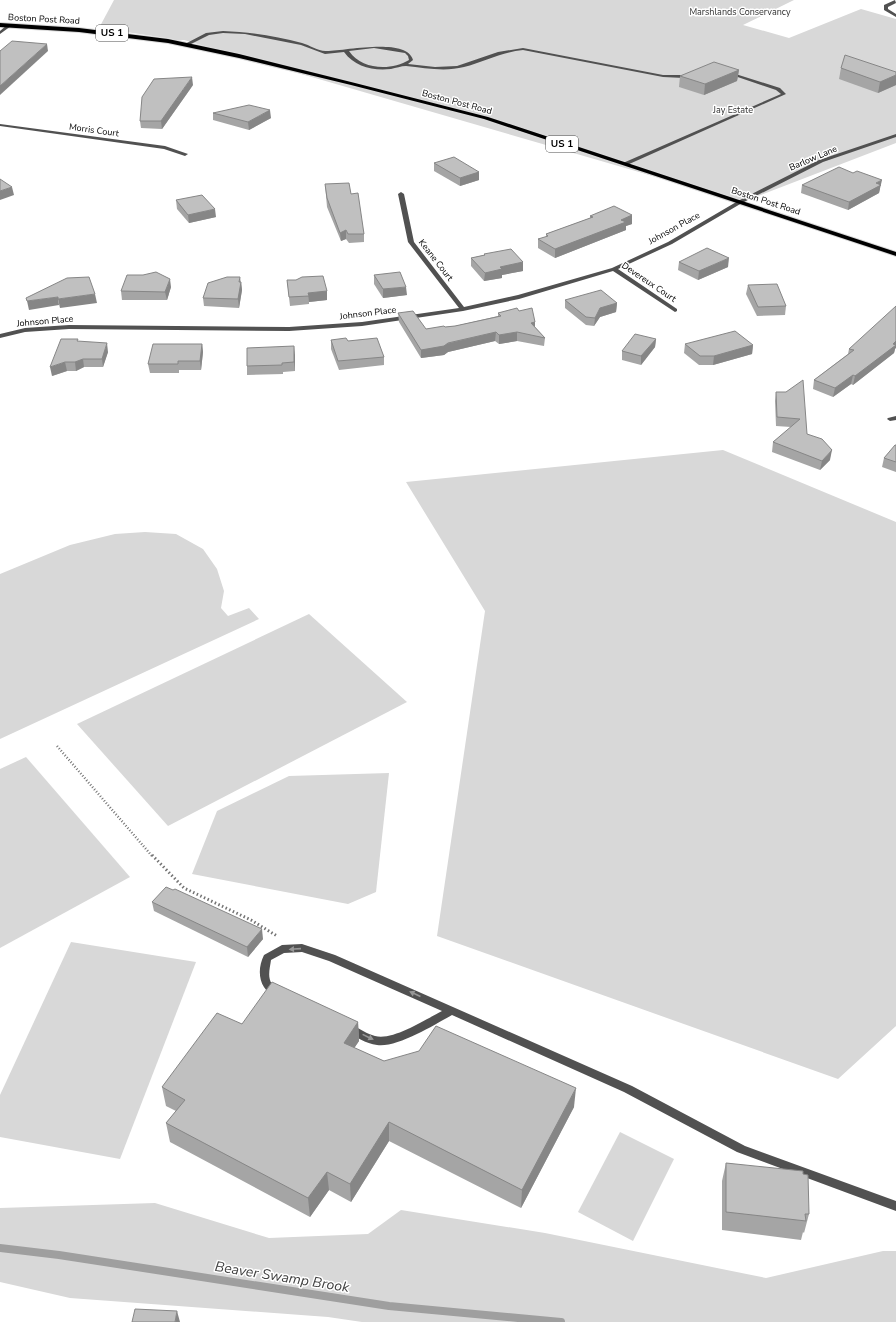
<svg xmlns="http://www.w3.org/2000/svg" width="896" height="1322" viewBox="0 0 896 1322" font-family="'Nunito Sans',sans-serif">
	<style>
		.green { fill: #d8d8d8 }
		.lines { fill: none; stroke-linecap: round; stroke-linejoin: round }
		.stream { stroke: #9f9f9f; stroke-width: 8 }
		.primary-casing { stroke: #dbdbdb; stroke-width: 2 }
		.path-far1 { stroke: #737373; stroke-width: 2.5; stroke-dasharray: 1 2; stroke-linecap: butt }
		.path { stroke: #737373; stroke-width: 3; stroke-dasharray: 1.5 2.5; stroke-linecap: butt }
		.lane { fill: #515151; fill-rule: evenodd }
		.street { fill: #515151; fill-rule: evenodd }
		.primary { fill: #000; fill-rule: evenodd }
		.wall { fill: #a5a5a5 }
		.shaded-wall { fill: #868686 }
		.building { fill: #c0c0c0; stroke: #868686 }
		.oneway { fill: #979797 }
		.labels { text-anchor: middle; dominant-baseline: central; stroke-width: 3; stroke-linejoin: round; paint-order: stroke }
		.far-park-label { font-size: 9px; fill: #2f2f2f; stroke: #fff }
		.far-street-label { font-size: 9px; fill: #000; stroke: #fff }
		.shield { fill: #fff; stroke: #4c4c4c; stroke-width: 1 }
		.shield-label { font-size: 10px; font-weight: bold; fill: #000 }
		.near-water-label { font-size: 14px; font-style: italic; fill: #404040; stroke: #fff }
	</style>
	<rect width="100%" height="100%" fill="#fff"/>
	<g class="green">
		<polygon points="114,0 794,0 743,25 789,38 861,9 896,19 896,143 732,206 739,202 708,192 184,40 168,41 173,39 99,28"/>
		<polygon points="723,450 896,522 896,1026 838,1079 437,936 485,611 406,482"/>
		<polygon points="145,532 176,534 203,549 217,569 224,591 221,608 228,616 249,608 259,619 0,739 0,574 70,545 115,534"/>
		<polygon points="309,614 407,702 168,826 77,724"/>
		<polygon points="26,757 130,877 0,948 0,769"/>
		<polygon points="389,773 376,892 348,904 192,874 217,811 289,776"/>
		<polygon points="71,942 196,962 120,1159 0,1137 0,1095"/>
		<polygon points="620,1132 674,1159 633,1241 578,1212"/>
		<polygon points="155,1203 269,1238 368,1234 401,1210 545,1233 766,1278 883,1251 896,1251 896,1322 362,1322 328,1317 70,1298 0,1282 0,1208"/>
	</g>
	<g class="lines">
		<polyline class="stream" points="0,1248 59,1255 389,1306 561,1322"/>
		<defs>
			<polygon id="primary" points="0,23 79,28 168,39 239,54 355,83 488,117 896,252 896,256 484,119 351,85 239,58 168,43 79,32 0,27"/>
		</defs>
		<use href="#primary" class="primary-casing"/>
		<polyline class="path-far1" points="57,746 152,856"/>
		<polyline class="path" points="152,855 184,888 251,920 277,936"/>
		<g class="lane">
			<path d="M 223,31 C 249,32 276,36 302,43 C 310,45 319,52 327,51 C 345,51 407,37 413,60 L 408,64 L 435,67 L 457,66 L 498,52 L 523,48 L 663,75 L 690,75 L 692,76 L 684,78 L 663,77 L 523,50 C 502,52 484,62 464,67 C 445,72 425,68 406,66 C 401,66 396,68 391,69 C 373,71 355,67 344,52 L 325,54 L 301,45 L 245,34 L 223,33 L 209,35 L 187,46 L 183,45 L 206,33 ZM 374,48 L 405,53 L 408,56 L 409,60 C 391,71 362,70 349,51 Z"/>
			<polygon points="726,71 780,88 786,94 627,165 623,165 623,163 781,94 776,90 726,73"/>
			<path d="M 302,944 L 335,955 L 632,1086 L 745,1146 L 896,1201 L 896,1211 L 737,1152 L 624,1092 L 452,1015 C 434,1025 397,1048 377,1045 C 366,1044 355,1036 345,1031 L 344,1028 L 345,1025 L 349,1024 L 353,1025 C 360,1029 367,1034 375,1036 C 393,1041 426,1019 442,1011 L 329,961 L 302,952 L 284,953 L 271,960 C 270,968 267,977 272,984 C 274,988 279,989 282,993 L 280,996 L 277,997 C 259,991 256,971 264,955 L 282,945 Z"/>
		</g>
		<g class="street">
			<polygon points="895,0 896,3 888,7 888,9 896,14 896,17 884,10 884,5"/>
			<polygon points="7,25 11,26 0,34 0,31"/>
			<polygon points="0,124 165,146 188,154 185,156 164,149 0,126"/>
			<polygon points="896,134 896,137 823,162 742,203 672,244 618,269 677,309 677,311 675,312 613,271 519,299 463,311 362,326 289,331 69,329 25,332 0,338 0,334 25,328 69,325 289,327 362,322 459,308 408,242 398,194 401,192 404,194 414,242 464,307 518,295 612,268 668,242 738,201 819,160"/>
			<polygon points="896,416 896,420 890,421 887,419 888,418"/>
		</g>
		<use href="#primary" class="primary"/>
	</g>
	<g class="wall">
		<polygon points="841,68 896,72 896,85 878,93 839,79"/>
		<polygon points="739,70 737,81 704,95 679,87 680,76"/>
		<polygon points="193,85 162,129 141,128 140,121"/>
		<polygon points="213,113 271,118 249,130 213,120"/>
		<polygon points="434,163 479,172 479,180 460,186 434,171"/>
		<polygon points="325,184 351,194 364,234 364,242 349,243 346,239 341,241 327,207"/>
		<polygon points="802,185 880,188 879,193 848,210 801,193"/>
		<polygon points="176,200 216,217 189,223 177,209"/>
		<polygon points="632,215 632,224 626,226 626,230 555,258 538,248 538,239 546,237 546,234 590,218 590,216"/>
		<polygon points="484,254 523,262 523,271 502,275 502,278 484,281 471,266 471,258 484,255"/>
		<polygon points="679,262 728,267 698,280 678,270"/>
		<polygon points="374,275 407,295 383,298 374,284"/>
		<polygon points="287,280 327,291 327,300 309,302 309,304 290,306"/>
		<polygon points="240,282 241,282 242,290 239,308 204,306 203,298"/>
		<polygon points="748,285 786,306 785,315 757,316 746,294"/>
		<polygon points="171,287 167,300 122,300 121,291"/>
		<polygon points="565,300 617,303 616,312 600,317 594,326 586,325 565,308"/>
		<polygon points="519,311 535,322 535,327 545,338 544,346 517,341 499,344 495,341 448,352 444,355 421,358 399,322 398,313 426,329 455,326 498,316 498,313"/>
		<polygon points="656,339 655,347 641,365 622,360 622,351"/>
		<polygon points="331,340 348,341 384,357 384,365 339,370 331,349"/>
		<polygon points="79,342 108,352 103,367 84,367 76,371 67,371 52,376"/>
		<polygon points="202,344 203,352 201,370 179,370 179,373 150,373 148,364"/>
		<polygon points="685,344 753,345 752,354 713,365 699,365 684,353"/>
		<polygon points="849,349 895,349 894,353 853,385 851,384 833,397 813,389 814,380 848,354"/>
		<polygon points="295,355 295,371 283,372 283,374 247,375 247,366"/>
		<polygon points="776,392 786,392 807,434 830,460 820,470 772,452 773,442 791,427 776,426 775,401"/>
		<polygon points="896,445 896,472 882,467 884,458"/>
		<polygon points="152,902 263,939 248,957 154,911"/>
		<polygon points="358,1022 359,1041 354,1048 384,1061 574,1107 521,1208 389,1141 351,1202 329,1190 310,1217 170,1142 166,1123 176,1111 166,1106 162,1087 242,1024"/>
		<polygon points="726,1163 803,1174 809,1214 804,1233 803,1232 801,1240 722,1230 722,1181"/>
	</g>
	<g class="shaded-wall">
		<polygon points="47,44 48,51 0,95 0,86"/>
		<polygon points="739,70 737,81 704,95 705,84"/>
		<polygon points="896,75 896,85 878,93 880,82"/>
		<polygon points="192,77 193,85 162,129 161,121"/>
		<polygon points="270,110 271,118 249,130 248,122"/>
		<polygon points="479,172 479,180 460,186 460,178"/>
		<polygon points="882,180 879,193 848,210 849,202 876,183"/>
		<polygon points="12,187 14,195 0,200 0,191"/>
		<polygon points="215,209 216,217 189,223 188,215"/>
		<polygon points="632,215 632,224 626,226 626,230 555,258 555,249"/>
		<polygon points="346,230 346,239 341,241 340,233"/>
		<polygon points="729,258 728,267 698,280 699,271"/>
		<polygon points="523,262 523,271 502,275 502,278 484,281 485,273 500,267"/>
		<polygon points="240,277 241,285 241,282 242,290 239,308 238,299 239,282"/>
		<polygon points="170,279 171,287 167,300 165,292"/>
		<polygon points="406,287 407,295 383,298 383,289"/>
		<polygon points="327,291 327,300 309,302 308,293"/>
		<polygon points="95,294 97,303 60,308 58,299"/>
		<polygon points="58,297 59,305 29,310 27,301"/>
		<polygon points="617,303 616,312 600,317 594,326 595,318 600,308"/>
		<polygon points="535,322 535,330 531,323"/>
		<polygon points="496,332 495,341 448,352 444,355 421,358 421,350"/>
		<polygon points="517,332 517,341 499,344 499,335"/>
		<polygon points="656,339 655,347 641,365 641,356"/>
		<polygon points="896,341 896,348 895,349 894,353 853,385 855,376"/>
		<polygon points="107,343 108,352 103,367 102,359"/>
		<polygon points="202,344 203,352 201,370 200,361"/>
		<polygon points="753,345 752,354 713,365 714,356"/>
		<polygon points="294,346 295,355 295,371 294,362"/>
		<polygon points="83,359 84,367 76,371 75,362"/>
		<polygon points="65,362 67,371 52,376 50,367"/>
		<polygon points="853,375 851,384 833,397 835,388"/>
		<polygon points="832,450 830,460 820,470 822,461"/>
		<polygon points="262,929 263,939 248,957 247,947"/>
		<polygon points="358,1022 359,1041 345,1062 344,1043"/>
		<polygon points="576,1088 574,1107 521,1208 522,1190"/>
		<polygon points="389,1122 389,1141 351,1202 350,1184"/>
		<polygon points="327,1172 329,1190 310,1217 308,1198"/>
		<polygon points="177,1311 180,1322 175,1322"/>
	</g>
	<g class="building">
		<polygon points="12,41 47,44 0,86 0,51"/>
		<polygon points="845,55 896,72 896,75 880,82 841,68"/>
		<polygon points="714,62 739,70 705,84 680,76"/>
		<polygon points="192,77 161,121 140,121 142,97 154,79"/>
		<polygon points="249,105 270,110 248,122 213,113"/>
		<polygon points="454,157 479,172 460,178 434,163"/>
		<polygon points="839,167 853,173 857,171 882,180 876,183 881,185 849,202 802,185"/>
		<polygon points="0,179 12,187 0,191"/>
		<polygon points="349,183 351,194 358,193 364,234 348,234 346,230 340,233 327,198 325,184"/>
		<polygon points="202,195 215,209 188,215 176,200"/>
		<polygon points="614,206 632,215 621,220 626,222 555,249 538,239 548,236 546,234 593,217 590,216"/>
		<polygon points="707,248 729,258 699,271 679,262"/>
		<polygon points="511,249 523,262 500,267 502,269 485,273 471,258 485,255 484,254"/>
		<polygon points="156,272 170,279 165,292 121,291 127,275 143,275"/>
		<polygon points="400,272 406,287 383,289 374,275"/>
		<polygon points="323,276 327,291 308,293 309,296 289,297 287,280 296,280 302,277"/>
		<polygon points="89,277 95,294 58,299 58,297 27,301 26,298 67,278"/>
		<polygon points="227,277 240,277 239,282 241,282 238,299 203,298 208,283"/>
		<polygon points="777,284 786,306 758,307 748,285"/>
		<polygon points="601,290 617,303 600,308 595,318 586,317 565,300"/>
		<polygon points="896,306 896,341 893,344 896,345 855,376 853,375 835,388 814,380 854,350 849,349"/>
		<polygon points="517,308 519,311 532,308 535,322 531,323 545,338 517,332 499,335 496,332 448,343 444,346 421,350 398,313 413,311 426,329 444,326 445,327 455,326 501,316 498,313"/>
		<polygon points="735,331 753,345 714,356 700,356 685,344"/>
		<polygon points="635,334 656,339 641,356 622,351"/>
		<polygon points="346,338 348,341 377,338 384,357 338,361 331,340"/>
		<polygon points="61,339 78,339 77,341 107,343 102,359 83,359 75,362 65,362 50,367"/>
		<polygon points="153,344 202,344 200,361 178,361 178,364 148,364"/>
		<polygon points="294,346 294,362 282,363 282,365 247,366 247,348"/>
		<polygon points="803,380 807,434 822,439 832,450 822,461 773,442 800,419 777,417 776,392 786,392"/>
		<polygon points="895,445 896,445 896,462 884,458"/>
		<polygon points="166,887 173,890 175,889 262,929 247,947 152,902"/>
		<polygon points="272,982 358,1022 344,1043 384,1061 419,1051 436,1026 576,1088 522,1190 389,1122 350,1184 327,1172 308,1198 166,1123 185,1100 162,1087 217,1013 242,1024"/>
		<polygon points="726,1163 803,1171 803,1174 808,1175 809,1214 805,1214 806,1221 726,1212"/>
		<polygon points="135,1309 177,1311 175,1322 132,1322"/>
	</g>
	<defs><path id="oneway-solid" d="M-6-.8H1V-3.2L6.5 0L1 3.2V.8H-6Z"/></defs>
	<g class="oneway">
		<use href="#oneway-solid" transform="translate(295 949) rotate(176)"/>
		<use href="#oneway-solid" transform="translate(415 994) rotate(-155)"/>
		<use href="#oneway-solid" transform="translate(368 1037) rotate(26)"/>
	</g>
	<g class="labels">
		<g class="far-park-label">
			<text x="740" y="12">Marshlands Conservancy</text>
			<text x="733" y="110">Jay Estate</text>
		</g>
		<g class="far-street-label">
			<text transform="translate(44 19) rotate(3)">Boston Post Road</text>
			<text transform="translate(457 102) rotate(15)">Boston Post Road</text>
			<text transform="translate(94 130) rotate(8)">Morris Court</text>
			<text transform="translate(813 158) rotate(-23)">Barlow Lane</text>
			<text transform="translate(766 201) rotate(18)">Boston Post Road</text>
			<text transform="translate(674 228) rotate(-29)">Johnson Place</text>
			<text transform="translate(436 260) rotate(52)">Keane Court</text>
			<text transform="translate(649 282) rotate(34)">Devereux Court</text>
			<text transform="translate(368 313) rotate(-7)">Johnson Place</text>
			<text transform="translate(45 321) rotate(-5)">Johnson Place</text>
		</g>
		<g class="shield">
			<rect x="96" y="25" width="32" height="16" rx="3"/>
			<rect x="546" y="136" width="32" height="16" rx="3"/>
		</g>
		<g class="shield-label">
			<text x="112" y="33">US 1</text>
			<text x="562" y="144">US 1</text>
		</g>
		<g class="near-water-label">
			<text transform="translate(282 1277) rotate(9)">Beaver Swamp Brook</text>
		</g>
	</g>
</svg>
